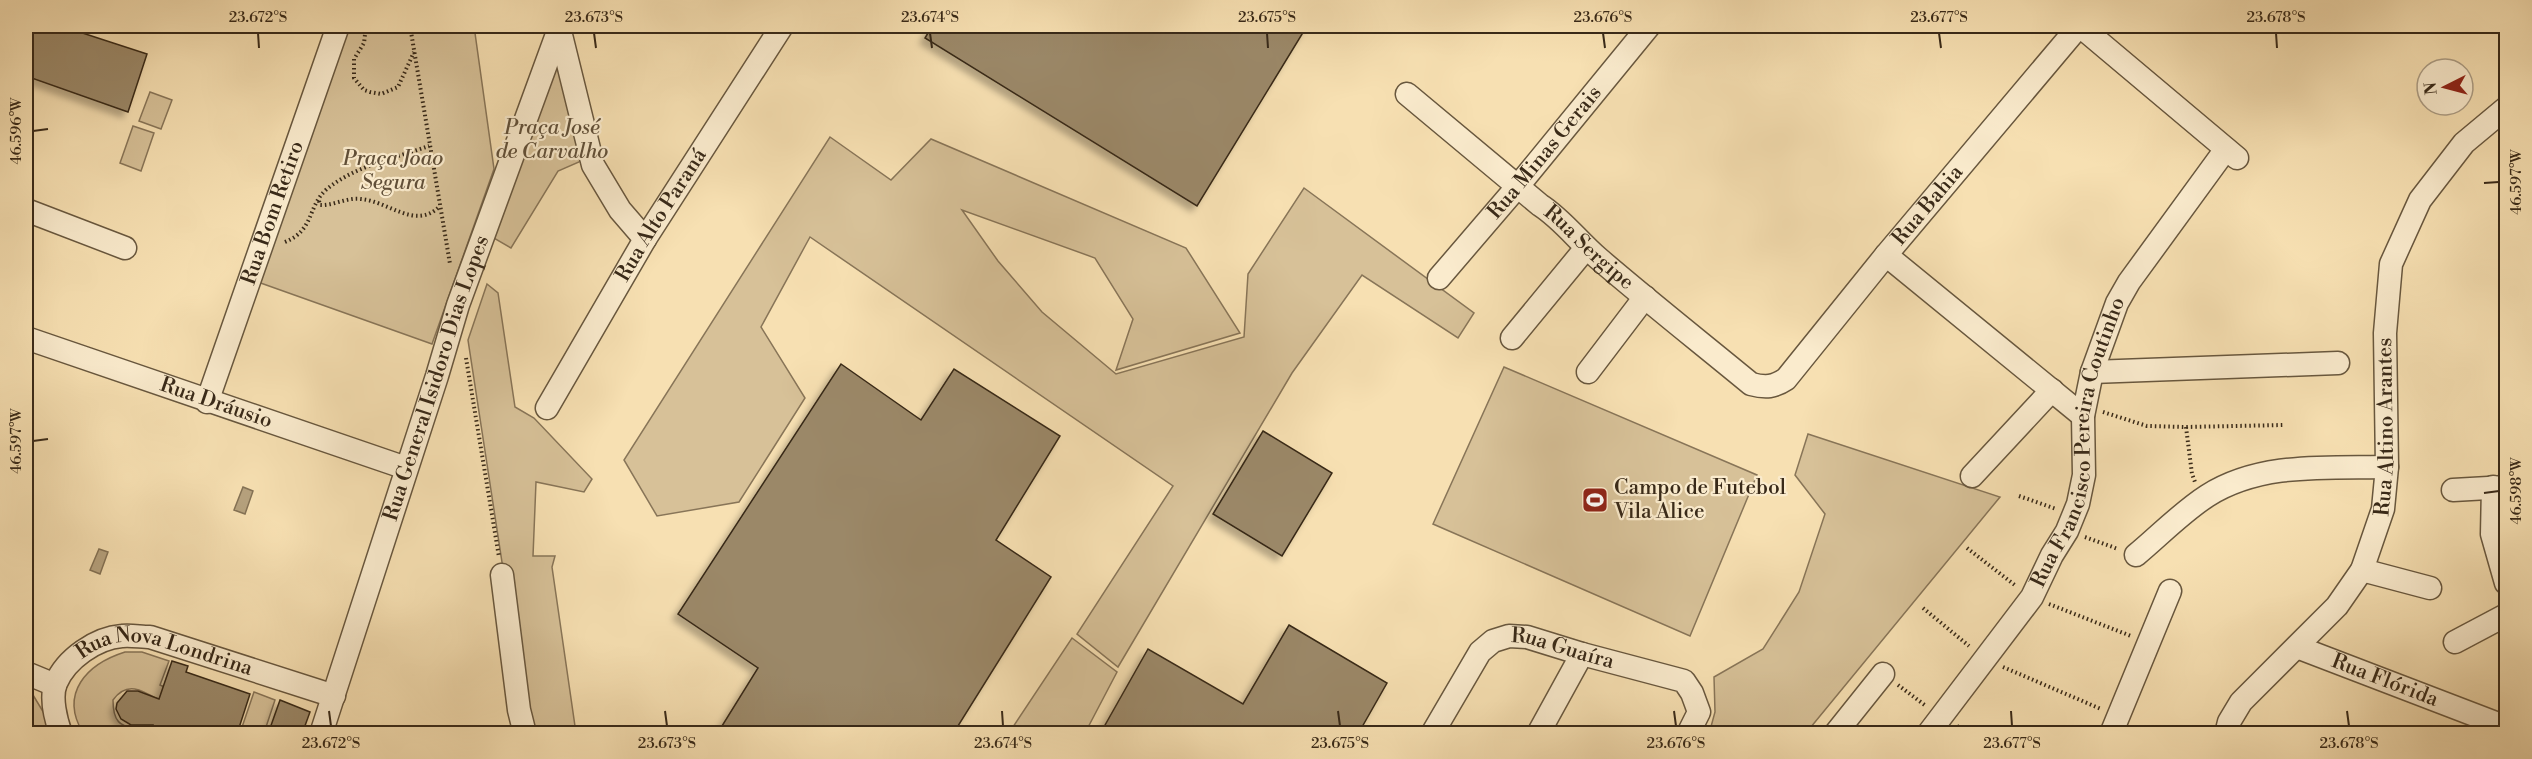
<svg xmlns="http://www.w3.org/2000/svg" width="2532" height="759" viewBox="0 0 2532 759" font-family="'Libre Bodoni',serif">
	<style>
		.green { fill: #d7c198; stroke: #887558; stroke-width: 1.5 }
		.water { fill: #b6a27e; stroke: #847255; stroke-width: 1.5 }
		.building { fill: #9b8868; stroke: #382918; stroke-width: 1.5; filter: url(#shadow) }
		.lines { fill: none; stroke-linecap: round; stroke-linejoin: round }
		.minor-casing { stroke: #68573e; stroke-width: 25 }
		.path { stroke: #382918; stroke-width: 4; stroke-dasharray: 1.5 3; stroke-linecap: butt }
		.minor { stroke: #faebcd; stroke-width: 22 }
		.ticks { fill: none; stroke: #382918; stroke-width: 2 }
		.labels { text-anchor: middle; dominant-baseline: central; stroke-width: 4.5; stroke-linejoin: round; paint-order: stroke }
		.park-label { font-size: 21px; font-style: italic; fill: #604f38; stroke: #faebcd }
		.street-label { font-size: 21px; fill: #382918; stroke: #faebcd }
		.poi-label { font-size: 21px; fill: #382918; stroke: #faebcd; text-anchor: start }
		.neatline { fill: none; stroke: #382918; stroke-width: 2 }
		.ticks-label { font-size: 15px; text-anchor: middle; fill: #382918 }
	</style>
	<defs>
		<filter id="shadow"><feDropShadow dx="-5.5" dy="5.5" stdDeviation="3" flood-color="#0004"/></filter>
	</defs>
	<rect width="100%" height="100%" fill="#f7e0b2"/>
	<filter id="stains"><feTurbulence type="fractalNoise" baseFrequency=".00333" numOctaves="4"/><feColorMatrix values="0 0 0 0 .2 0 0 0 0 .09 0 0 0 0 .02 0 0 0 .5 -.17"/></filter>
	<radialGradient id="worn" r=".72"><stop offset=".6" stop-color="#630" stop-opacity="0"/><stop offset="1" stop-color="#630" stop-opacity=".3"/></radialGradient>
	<g class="green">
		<polygon points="344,26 474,26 494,169 432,344 255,281"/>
		<polygon points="555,43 584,152 579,162 558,171 511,248 485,233"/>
		<polygon points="150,92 172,100 161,129 139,121"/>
		<polygon points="133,126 154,133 141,171 120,163"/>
		<polygon points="830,137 891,180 931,139 1186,248 1240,333 1116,370 1133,319 1095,258 962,210 998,261 1042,312 1116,374 1244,337 1248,274 1304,188 1474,313 1458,338 1362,275 1292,373 1118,667 1077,634 1173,486 810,237 761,327 805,398 739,502 657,516 624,460"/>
		<polygon points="487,284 498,293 515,407 534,418 592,479 584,492 536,482 533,556 555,556 552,567 576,733 531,733 524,706 468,340"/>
		<polygon points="1504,367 1757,475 1690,636 1433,524"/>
		<polygon points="1808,434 2000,497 1806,733 1709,734 1715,712 1714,677 1763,649 1799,592 1825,514 1795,475"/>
		<polygon points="1072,638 1117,672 1085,733 1009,733"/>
		<path d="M 125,652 L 142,652 L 169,661 L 160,685 L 181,694 L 162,702 C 145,692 128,679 113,700 C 113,728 124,725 147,734 L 83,733 C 59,693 87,664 125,652 Z"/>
		<polygon points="254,692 275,700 264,733 240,733"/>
		<polygon points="33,695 56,733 26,734 26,721"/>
	</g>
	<g class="water">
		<polygon points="243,487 253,491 245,514 234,510"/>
		<polygon points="99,549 108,552 100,574 90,570"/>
	</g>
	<g class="building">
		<polygon points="26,26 61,26 147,54 128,112 26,76"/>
		<polygon points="932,26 1307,26 1197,206 925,38"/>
		<polygon points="841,364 921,420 954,369 1060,436 996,540 1051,577 953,734 717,734 758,668 678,614"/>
		<polygon points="1263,431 1332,473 1282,556 1213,514"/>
		<polygon points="1289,625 1387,683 1358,734 1100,734 1148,649 1243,704"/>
		<polygon points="172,661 188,666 186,672 250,694 237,734 151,734 153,725 131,725 121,719 116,709 117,703 127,691 138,691 159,699"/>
		<polygon points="280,700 310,712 302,734 268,734"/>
	</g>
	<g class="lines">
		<defs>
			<g id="minor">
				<polyline points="2080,26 2237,158"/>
				<polyline points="559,27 593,165 620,210 645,239"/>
				<path id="s1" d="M 1407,94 L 1540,205 C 1562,219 1578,241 1598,258 C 1648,301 1700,342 1751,384 C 1766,388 1774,387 1786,379 L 1886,255 L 2079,26"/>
				<polyline points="26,210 125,248"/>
				<polyline points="1886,255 2083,416"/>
				<path id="s2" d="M 1439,278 L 1518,186 L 1649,26"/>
				<path id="s3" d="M 26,338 L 406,468"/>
				<polyline points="1512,338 1586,248"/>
				<polyline points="1588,372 1645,297"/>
				<polyline points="2092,372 2338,363"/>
				<path id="s4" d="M 207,402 L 338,26"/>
				<path id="s5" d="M 547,408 L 645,239 L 782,26"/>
				<polyline points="1972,476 2052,390"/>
				<polyline points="2493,487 2492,534 2506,583"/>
				<polyline points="2453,490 2506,487"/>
				<path d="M 2136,555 C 2159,536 2182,512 2207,496 C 2260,462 2327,468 2387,467"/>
				<polyline points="2362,570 2430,588"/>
				<polyline points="502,575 519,710 525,734"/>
				<polyline points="2455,642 2506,615"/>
				<path id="s6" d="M 2297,647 L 2506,727"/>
				<polyline points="26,673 55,685"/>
				<path id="s7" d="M 61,734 C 56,720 50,697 56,683 C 66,659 96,638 122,636 C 131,635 141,637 150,637 L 334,696"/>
				<path id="s8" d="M 321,734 L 437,376 L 458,305 L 560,26"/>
				<path id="s9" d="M 1432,734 L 1480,652 L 1493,641 L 1509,636 L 1527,637 L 1582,654 L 1684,681 L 1692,693 L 1699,712 L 1688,734"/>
				<polyline points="1538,734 1582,654"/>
				<polyline points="1835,734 1883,674"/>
				<path id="s10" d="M 1928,734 L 2032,597 L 2052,555 L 2067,531 L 2078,504 L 2084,475 L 2083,416 L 2092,372 L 2117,303 L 2129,282 L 2226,149"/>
				<polyline points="2111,734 2170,591"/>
				<path id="s11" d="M 2226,734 L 2229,722 L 2241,702 L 2337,606 L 2362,570 L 2383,509 L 2387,467 L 2385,333 L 2391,264 L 2420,200 L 2464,143 L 2506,108"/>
			</g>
		</defs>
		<use href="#minor" class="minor-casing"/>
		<g class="path">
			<polyline points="366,26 364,43 354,59 354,78 364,90 370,92 381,94 398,87 414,52"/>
			<polyline points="410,26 450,264"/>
			<path d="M 319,201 L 320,205 C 333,206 347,197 361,199 C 388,201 415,230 439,207"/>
			<path d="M 285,242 C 315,230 307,206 327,189 C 355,166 395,158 429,146"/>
			<polyline points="466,358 499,557"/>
			<polyline points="2103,412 2147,426 2186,427 2283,425"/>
			<polyline points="2186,427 2192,474 2195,482"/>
			<polyline points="2019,496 2056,509"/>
			<polyline points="2085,537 2118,549"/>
			<polyline points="1967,548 2016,586"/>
			<polyline points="2049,604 2131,636"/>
			<polyline points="1923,608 1969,646"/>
			<polyline points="2003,667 2101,709"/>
			<polyline points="1898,685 1926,706"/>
			<polyline points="1957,726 1969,734"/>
		</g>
		<use href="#minor" class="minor"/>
	</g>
	<path class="ticks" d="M 258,33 L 259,48M 594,33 L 596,48M 930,33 L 932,48M 1267,33 L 1268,48M 1603,33 L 1605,48M 1939,33 L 1941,48M 2276,33 L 2277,48M 33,131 L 48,129M 2484,183 L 2499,182M 33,441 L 48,439M 2484,493 L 2499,491M 329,711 L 331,726M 665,711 L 667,726M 1002,711 L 1003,726M 1338,711 L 1340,726M 1674,711 L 1676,726M 2011,711 L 2012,726M 2347,711 L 2349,726"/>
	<defs>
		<symbol id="stadium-square" viewBox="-11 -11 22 22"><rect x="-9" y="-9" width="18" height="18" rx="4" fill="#8f2418" stroke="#faebcd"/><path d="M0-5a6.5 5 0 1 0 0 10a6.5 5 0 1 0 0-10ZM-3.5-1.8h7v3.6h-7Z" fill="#fff"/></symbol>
	</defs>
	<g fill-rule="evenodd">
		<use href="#stadium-square" x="1580" y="485" width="30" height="30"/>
	</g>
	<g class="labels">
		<g class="park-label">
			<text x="552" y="128">Praça José<tspan x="552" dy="24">de Carvalho</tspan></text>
			<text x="393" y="159">Praça Joao<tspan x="393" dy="24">Segura</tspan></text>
		</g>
		<g class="street-label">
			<text stroke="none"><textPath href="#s2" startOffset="164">Rua Minas Gerais</textPath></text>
			<text stroke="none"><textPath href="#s1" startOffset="711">Rua Bahia</textPath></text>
			<text stroke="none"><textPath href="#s4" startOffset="200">Rua Bom Retiro</textPath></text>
			<text stroke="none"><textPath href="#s5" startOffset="224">Rua Alto Paraná</textPath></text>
			<text stroke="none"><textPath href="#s1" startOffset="238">Rua Sergipe</textPath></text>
			<text stroke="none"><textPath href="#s8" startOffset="374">Rua General Isidoro Dias Lopes</textPath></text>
			<text stroke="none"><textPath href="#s3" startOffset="201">Rua Dráusio</textPath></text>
			<text stroke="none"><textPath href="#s11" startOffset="362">Rua Altino Arantes</textPath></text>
			<text stroke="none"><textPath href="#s10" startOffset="336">Rua Francisco Pereira Coutinho</textPath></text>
			<text stroke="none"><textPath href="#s9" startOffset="184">Rua Guaíra</textPath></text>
			<text stroke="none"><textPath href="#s7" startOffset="180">Rua Nova Londrina</textPath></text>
			<text stroke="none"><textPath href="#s6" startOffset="94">Rua Flórida</textPath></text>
		</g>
		<g class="poi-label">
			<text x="1614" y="488">Campo de Futebol<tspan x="1614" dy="24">Vila Alice</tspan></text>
		</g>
	</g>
	<rect width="2532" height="759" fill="none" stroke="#f7e0b2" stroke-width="66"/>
	<g transform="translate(2445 87) rotate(264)"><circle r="28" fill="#faebcd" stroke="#ac9d85" stroke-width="1.5"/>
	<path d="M0-4.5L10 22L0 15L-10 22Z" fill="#8f2418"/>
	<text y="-9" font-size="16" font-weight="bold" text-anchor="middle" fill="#382918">N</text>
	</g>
	<rect x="33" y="33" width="2466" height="693" class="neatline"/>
	<g class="ticks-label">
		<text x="258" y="22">23.672°S</text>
		<text x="594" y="22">23.673°S</text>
		<text x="930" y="22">23.674°S</text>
		<text x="1267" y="22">23.675°S</text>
		<text x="1603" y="22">23.676°S</text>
		<text x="1939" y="22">23.677°S</text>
		<text x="2276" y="22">23.678°S</text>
		<text transform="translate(16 131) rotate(-90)" y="5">46.596°W</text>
		<text transform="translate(2516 182) rotate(-90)" y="5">46.597°W</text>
		<text transform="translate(16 441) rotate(-90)" y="5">46.597°W</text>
		<text transform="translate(2516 491) rotate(-90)" y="5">46.598°W</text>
		<text x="331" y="748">23.672°S</text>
		<text x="667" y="748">23.673°S</text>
		<text x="1003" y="748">23.674°S</text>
		<text x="1340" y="748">23.675°S</text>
		<text x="1676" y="748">23.676°S</text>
		<text x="2012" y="748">23.677°S</text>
		<text x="2349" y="748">23.678°S</text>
	</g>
	<rect width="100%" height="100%" filter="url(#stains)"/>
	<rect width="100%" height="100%" fill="url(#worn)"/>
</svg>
